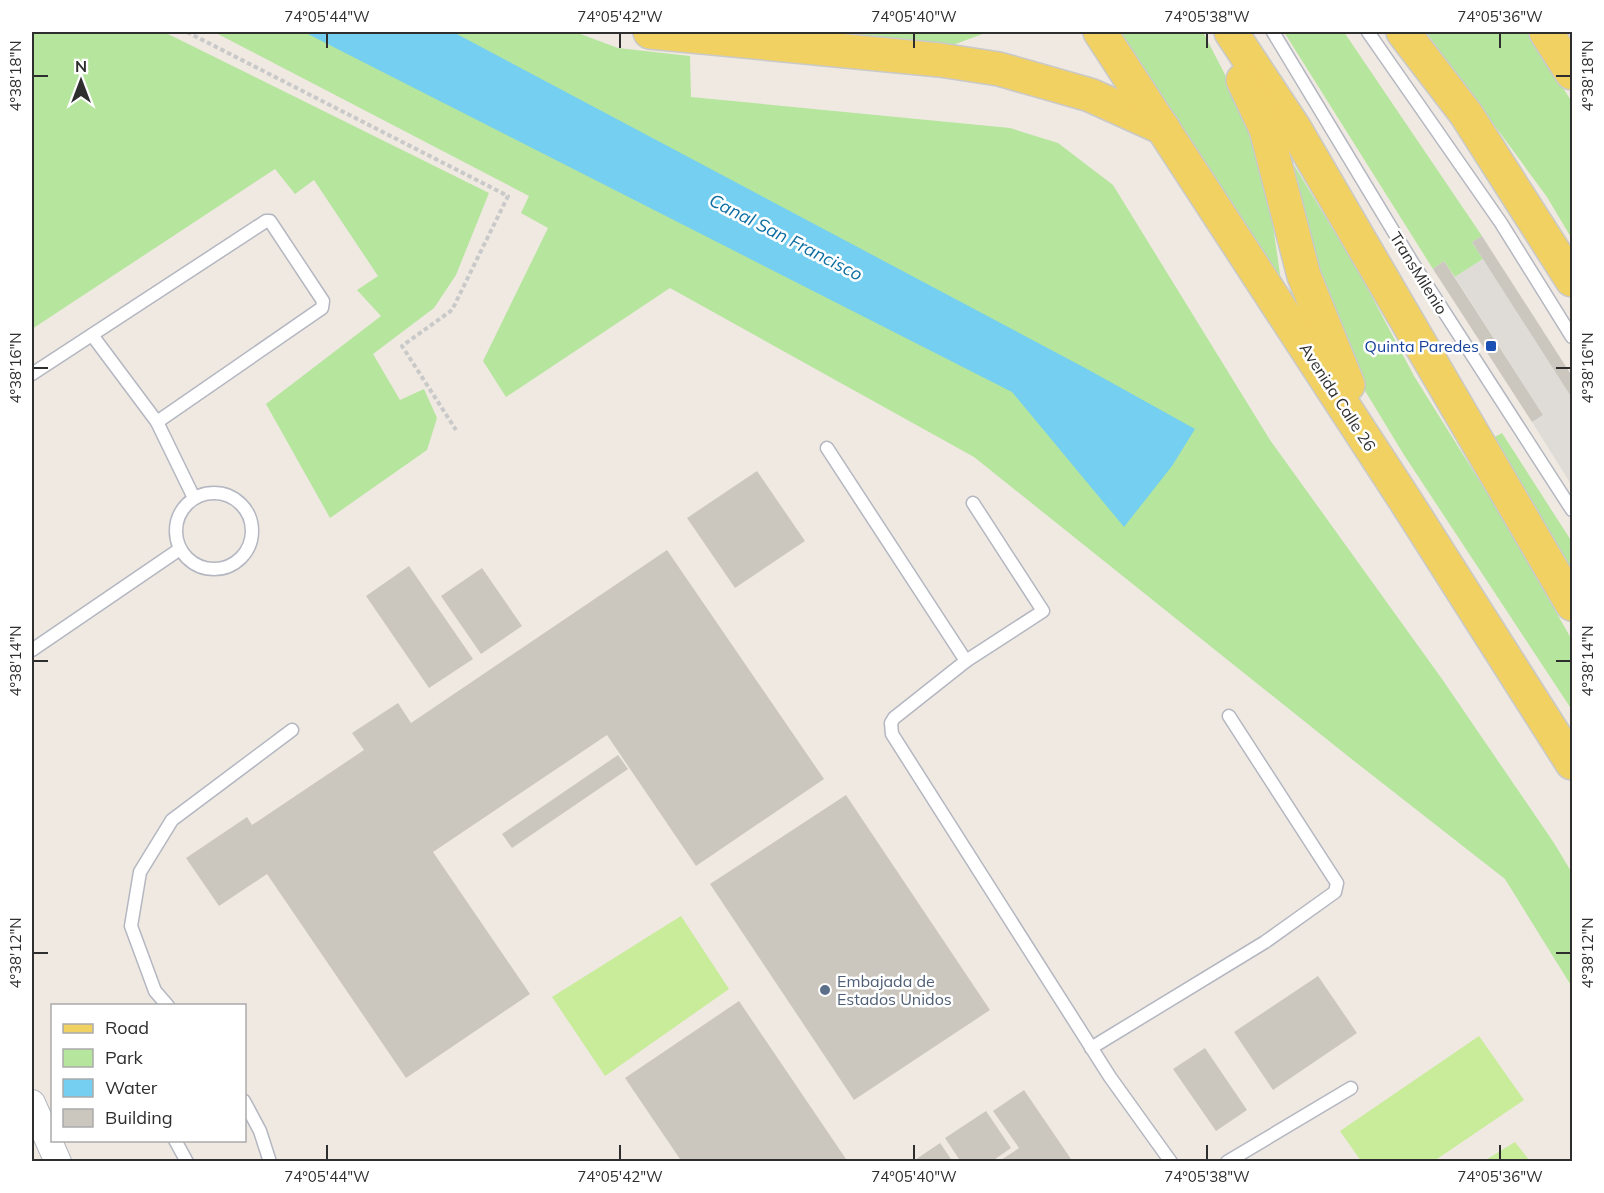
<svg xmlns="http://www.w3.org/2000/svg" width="1604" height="1193" viewBox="0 0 1604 1193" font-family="Mulish,sans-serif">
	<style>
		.green { fill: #b6e59e }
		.pitch { fill: #c9ec9a }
		.plaza { fill: #dfdcd8 }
		.water { fill: #75cff0 }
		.building { fill: #cbc7bf }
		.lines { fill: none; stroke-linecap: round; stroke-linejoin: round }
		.service-casing { stroke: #b4b7c1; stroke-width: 15 }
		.minor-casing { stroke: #b4b7c1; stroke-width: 28 }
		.primary-casing { stroke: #c9c9c9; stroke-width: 36 }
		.path { stroke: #c9c9c9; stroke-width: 4; stroke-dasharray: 4.5 3; stroke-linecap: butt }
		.service { stroke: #fff; stroke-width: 12 }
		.minor { stroke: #fff; stroke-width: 26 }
		.primary { stroke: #f2d163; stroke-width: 33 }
		.ticks { fill: none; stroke: #2e2e2e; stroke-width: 2 }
		.transit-dot { fill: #1a4fb4; stroke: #fff; stroke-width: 2 }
		.service-dot { fill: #5c6f8a; stroke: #fff; stroke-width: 2 }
		.labels { text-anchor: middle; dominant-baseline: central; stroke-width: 5; stroke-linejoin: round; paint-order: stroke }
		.street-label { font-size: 16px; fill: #2e2e2e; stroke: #fff }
		.transit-label { font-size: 16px; fill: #164399; stroke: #fff; text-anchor: end }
		.service-label { font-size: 16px; fill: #4e5e75; stroke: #fff; text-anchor: start }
		.water-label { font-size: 18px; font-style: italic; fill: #0d6fa3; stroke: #fff }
		.neatline { fill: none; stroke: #2e2e2e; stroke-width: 2 }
		.ticks-label { font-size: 15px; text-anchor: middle; fill: #2e2e2e }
	</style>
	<rect width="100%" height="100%" fill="#efe9e1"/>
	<g class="green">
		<polygon points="32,32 164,32 489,193 456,275 434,308 373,354 400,400 424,389 437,418 427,450 330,518 266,404 381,316 357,290 378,276 314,180 295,194 275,169 32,329"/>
		<polygon points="214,32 575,32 618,48 690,56 691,97 1010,128 1058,143 1113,185 1270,440 1442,679 1554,843 1572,873 1572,987 1505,879 1349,757 974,457 670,288 506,397 483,361 548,228 521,213 529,196"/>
		<polygon points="835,32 988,32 950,46"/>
		<polygon points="1116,32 1203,32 1236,96 1268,191 1284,302"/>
		<polygon points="1284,32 1344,32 1482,236 1472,242 1483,259 1455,277 1444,261 1433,269"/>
		<polygon points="1426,32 1527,32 1572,102 1572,239 1547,197"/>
		<polygon points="1294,165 1361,276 1414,376 1494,504 1572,640 1572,710 1404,455 1350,366 1317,266"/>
		<polygon points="1502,433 1572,542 1572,581 1489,440"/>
	</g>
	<g class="pitch">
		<polygon points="681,916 729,989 605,1076 552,997"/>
		<polygon points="1479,1036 1524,1100 1434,1161 1361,1161 1340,1131"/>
		<polygon points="1515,1142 1530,1161 1484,1161"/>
	</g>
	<polygon class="plaza" points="1483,259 1572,395 1572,486 1532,422 1543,415 1455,277"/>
	<polygon class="water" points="304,32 453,32 1087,369 1195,429 1172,466 1124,527 1012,392"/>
	<g class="building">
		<polygon points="1482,236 1572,376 1572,398 1472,242"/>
		<polygon points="1444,261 1543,415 1532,422 1433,269"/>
		<polygon points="757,471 805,541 735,588 687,518"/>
		<polygon points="667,550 824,779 696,866 607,735 433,852 530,994 406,1078 267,874 219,906 186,858 247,817 252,825 364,750 352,733 398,703 411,723"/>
		<polygon points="409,566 473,659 429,688 366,596"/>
		<polygon points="482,568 522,626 481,654 441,596"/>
		<polygon points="618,755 628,769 512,848 502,834"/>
		<polygon points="846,795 990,1010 854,1100 710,884"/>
		<polygon points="1318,976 1357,1033 1273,1090 1234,1032"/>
		<polygon points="739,1001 848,1162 682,1162 625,1078"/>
		<polygon points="1205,1048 1247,1110 1216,1131 1173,1069"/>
		<polygon points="1024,1090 1073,1162 998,1162 1019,1148 993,1111"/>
		<polygon points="986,1111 1011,1148 991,1162 961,1162 945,1138"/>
		<polygon points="940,1143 953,1162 912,1162"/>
	</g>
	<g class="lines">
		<defs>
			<g id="service">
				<polyline points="1273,32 1412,262 1572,510"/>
				<polyline points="1368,32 1501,223 1572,337"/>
				<polyline points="92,335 157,422 194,498"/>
				<polyline points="32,374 266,221 270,221 323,301 322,308 157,422"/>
				<polyline points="827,448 966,661"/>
				<circle cx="214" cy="531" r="38"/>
				<polyline points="973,503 1043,611 966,661 894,718 891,723 892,734 1110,1077 1171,1162"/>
				<polyline points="32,650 180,549"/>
				<polyline points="168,1006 155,991 131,926 140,872 172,820 292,730"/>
				<polyline points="1091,1048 1265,942 1335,892 1337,883 1229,716"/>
				<polyline points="244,1101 260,1131 270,1162"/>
				<polyline points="175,1140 187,1162"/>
				<polyline points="1227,1162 1351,1088"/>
			</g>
			<polyline id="minor" points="32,1103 58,1162"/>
			<g id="primary">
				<polyline points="650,32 940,60 999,69 1090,95 1163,128"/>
				<polyline points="1100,32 1405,500 1572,763"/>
				<polyline points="1231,32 1295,129 1572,604"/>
				<polyline points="1403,32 1466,114 1572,280"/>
				<polyline points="1546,32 1572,73"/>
				<polyline points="1243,80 1266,129 1304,276 1348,385"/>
			</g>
		</defs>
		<use href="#service" class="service-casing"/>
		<use href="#minor" class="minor-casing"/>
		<use href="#primary" class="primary-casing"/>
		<polyline class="path" points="187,32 508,196 452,310 402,346 456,430"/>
		<use href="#service" class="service"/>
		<use href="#minor" class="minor"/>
		<use href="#primary" class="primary"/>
	</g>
	<path class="ticks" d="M 327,33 L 327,48M 620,33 L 620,48M 914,33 L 914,48M 1207,33 L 1207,48M 1500,33 L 1500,48M 33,76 L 48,76M 1556,76 L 1571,76M 33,368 L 48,368M 1556,368 L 1571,368M 33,661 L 48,661M 1556,661 L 1571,661M 33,953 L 48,953M 1556,953 L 1571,953M 327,1145 L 327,1160M 620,1145 L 620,1160M 914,1145 L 914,1160M 1207,1145 L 1207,1160M 1500,1145 L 1500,1160"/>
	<rect class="transit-dot" x="1485" y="340" width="12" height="12" rx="3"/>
	<circle class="service-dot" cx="825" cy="990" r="6"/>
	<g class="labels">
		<g class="street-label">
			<text transform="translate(1419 273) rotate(58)">TransMilenio</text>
			<text transform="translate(1338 397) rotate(57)">Avenida Calle 26</text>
		</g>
		<g class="transit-label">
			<text x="1479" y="346">Quinta Paredes</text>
		</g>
		<g class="service-label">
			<text x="837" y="981">Embajada de<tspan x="837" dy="18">Estados Unidos</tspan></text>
		</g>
		<g class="water-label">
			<text transform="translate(786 237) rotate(27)">Canal San Francisco</text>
		</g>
	</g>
	<rect width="1604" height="1193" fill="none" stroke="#ffffff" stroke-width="66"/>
	<rect x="51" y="1004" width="195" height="138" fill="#ffffff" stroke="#ababab" stroke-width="1.5"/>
	<rect x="63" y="1024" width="30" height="9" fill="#f2d163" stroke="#ababab" stroke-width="1.5"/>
	<text x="105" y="1034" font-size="18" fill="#2e2e2e">Road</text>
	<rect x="63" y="1049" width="30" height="18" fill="#b6e59e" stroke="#ababab" stroke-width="1.5"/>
	<text x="105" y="1064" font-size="18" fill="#2e2e2e">Park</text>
	<rect x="63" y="1079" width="30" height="18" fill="#75cff0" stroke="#ababab" stroke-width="1.5"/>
	<text x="105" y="1094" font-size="18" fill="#2e2e2e">Water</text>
	<rect x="63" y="1109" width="30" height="18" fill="#cbc7bf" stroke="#ababab" stroke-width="1.5"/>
	<text x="105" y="1124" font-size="18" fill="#2e2e2e">Building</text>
	<g transform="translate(81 81)" stroke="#ffffff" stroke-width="4.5" paint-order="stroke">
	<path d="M0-4.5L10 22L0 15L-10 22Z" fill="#2e2e2e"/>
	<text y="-9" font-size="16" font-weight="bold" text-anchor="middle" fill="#2e2e2e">N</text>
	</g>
	<rect x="33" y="33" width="1538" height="1127" class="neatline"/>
	<g class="ticks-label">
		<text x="327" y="22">74°05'44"W</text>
		<text x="620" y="22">74°05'42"W</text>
		<text x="914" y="22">74°05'40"W</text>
		<text x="1207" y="22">74°05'38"W</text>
		<text x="1500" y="22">74°05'36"W</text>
		<text transform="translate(16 76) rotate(-90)" y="5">4°38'18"N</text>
		<text transform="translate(1588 76) rotate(-90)" y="5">4°38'18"N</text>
		<text transform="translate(16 368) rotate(-90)" y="5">4°38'16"N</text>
		<text transform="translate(1588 368) rotate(-90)" y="5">4°38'16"N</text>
		<text transform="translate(16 661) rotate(-90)" y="5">4°38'14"N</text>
		<text transform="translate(1588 661) rotate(-90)" y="5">4°38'14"N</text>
		<text transform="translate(16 953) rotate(-90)" y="5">4°38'12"N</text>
		<text transform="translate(1588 953) rotate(-90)" y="5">4°38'12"N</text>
		<text x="327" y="1182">74°05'44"W</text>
		<text x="620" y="1182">74°05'42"W</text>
		<text x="914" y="1182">74°05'40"W</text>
		<text x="1207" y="1182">74°05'38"W</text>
		<text x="1500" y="1182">74°05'36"W</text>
	</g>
</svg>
